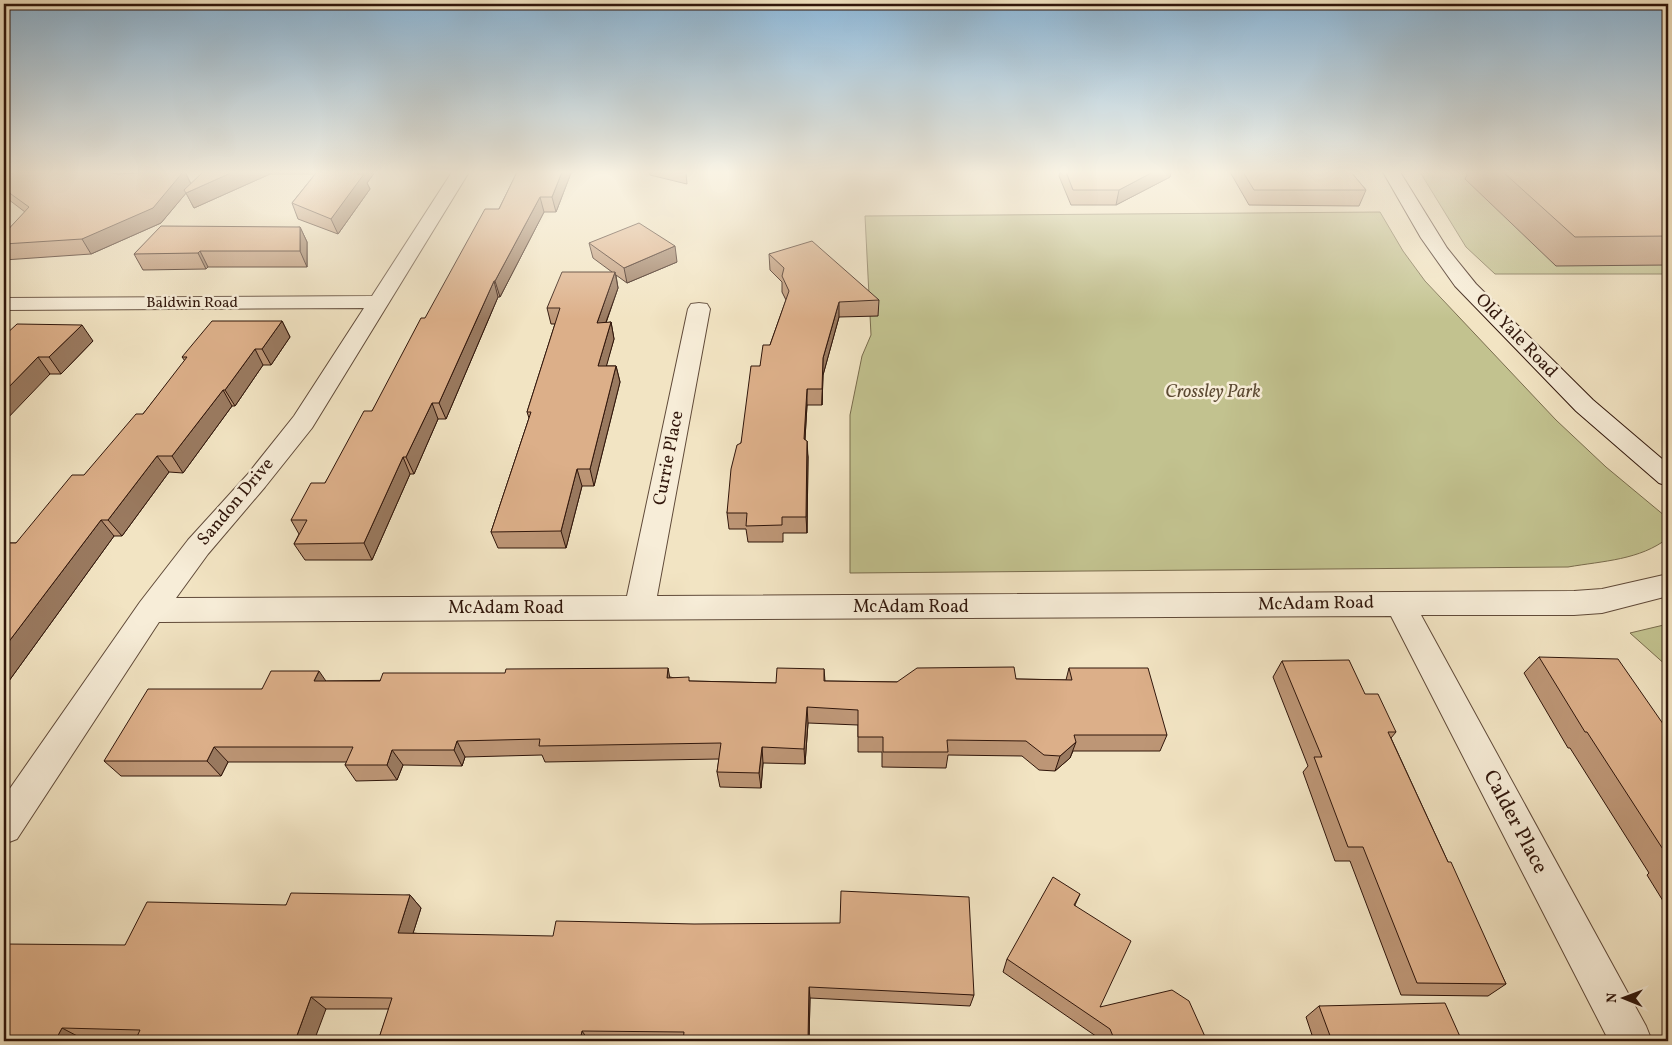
<svg xmlns="http://www.w3.org/2000/svg" width="1672" height="1045" viewBox="0 0 1672 1045" font-family="Vollkorn,serif">
	<style>
		.green { fill: #c2c28f; stroke: #796c4d }
		.lines { fill: none; stroke-linecap: round; stroke-linejoin: round }
		.minor-casing { stroke: #604a39; stroke-width: 2 }
		.secondary-casing { stroke: #30160b; stroke-width: 2 }
		.minor { fill: #f7edd8; fill-rule: evenodd }
		.secondary { fill: #f7edd8; fill-rule: evenodd }
		.wall { fill: #bd9676; stroke: #30160b }
		.shaded-wall { fill: #9a7a60; stroke: #30160b }
		.building { fill: #dcaf89; stroke: #30160b }
		.labels { text-anchor: middle; dominant-baseline: central; stroke-width: 5; stroke-linejoin: round; paint-order: stroke }
		.far-street-label { font-size: 15px; fill: #30160b; stroke: #f7edd8 }
		.street-label { font-size: 18px; fill: #30160b; stroke: #f7edd8 }
		.park-label { font-size: 18px; font-style: italic; fill: #5c4a33; stroke: #f7edd8 }
		.near-street-label { font-size: 21px; fill: #30160b; stroke: #f7edd8 }
	</style>
	<rect width="100%" height="100%" fill="#f2e4c3"/>
	<filter id="stains"><feTurbulence type="fractalNoise" baseFrequency=".004" numOctaves="4"/><feColorMatrix values="0 0 0 0 .2 0 0 0 0 .09 0 0 0 0 .02 0 0 0 .5 -.17"/></filter>
	<radialGradient id="worn" r=".72"><stop offset=".6" stop-color="#630" stop-opacity="0"/><stop offset="1" stop-color="#630" stop-opacity=".3"/></radialGradient>
	<g class="green">
		<polygon points="1420,172 1668,172 1668,274 1495,274 1466,247"/>
		<path d="M 1380,212 L 1403,251 L 1425,281 L 1556,420 L 1606,467 L 1665,516 L 1668,538 C 1640,560 1603,561 1568,567 L 850,573 L 850,415 L 862,356 L 871,335 L 865,216 Z"/>
		<polygon points="1668,624 1668,667 1630,633"/>
	</g>
	<g class="lines">
		<defs>
			<polygon id="minor" points="452,172 469,172 312,428 265,487 208,554 176,598 627,596 688,309 691,304 699,303 707,304 710,309 657,596 1574,591 1602,589 1668,574 1668,596 1602,613 1574,615 1421,615 1646,1026 1652,1041 1609,1041 1391,616 159,622 17,839 4,844 4,797 140,602 188,540 247,475 294,416 364,308 4,310 4,298 372,296"/>
			<polygon id="secondary" points="1383,172 1400,172 1447,248 1476,284 1593,400 1668,464 1668,486 1659,483 1576,411 1455,286 1421,238"/>
		</defs>
		<use href="#minor" class="minor-casing"/>
		<use href="#secondary" class="secondary-casing"/>
		<use href="#minor" class="minor"/>
		<use href="#secondary" class="secondary"/>
	</g>
	<g class="wall">
		<polygon points="4,172 118,174 158,172 185,172 191,184 203,172 375,172 367,183 370,189 338,234 298,219 292,203 315,174 270,174 194,208 186,193 161,223 91,254 4,260 4,234 25,212 4,196"/>
		<polygon points="517,172 574,172 571,173 556,212 544,212 500,297 498,297 446,419 438,419 414,474 410,474 372,560 305,560 294,544 299,534 291,520 325,483 372,411 499,209"/>
		<polygon points="649,172 686,172 687,184 650,175"/>
		<polygon points="1060,172 1171,172 1170,177 1116,205 1071,205 1059,176"/>
		<polygon points="1230,172 1351,172 1366,190 1359,206 1249,205"/>
		<polygon points="1465,172 1668,172 1668,265 1556,266 1465,179 1467,175"/>
		<polygon points="300,227 307,242 307,267 208,267 206,269 143,270 134,254"/>
		<polygon points="589,243 677,262 627,283 616,275 618,288 606,323 611,322 614,339 606,366 616,366 620,382 594,486 582,486 566,548 498,548 491,532 529,418 527,412 555,324 551,324 547,308 612,272 593,258"/>
		<polygon points="769,254 879,300 878,316 839,317 823,375 822,405 807,405 805,439 808,457 807,533 783,533 783,542 748,542 746,529 729,529 727,513 741,443 760,366 770,345 786,300 782,292 782,282 770,270"/>
		<polygon points="282,321 290,337 271,365 263,365 235,406 232,406 183,473 169,472 122,536 114,536 6,685 4,686 4,543 16,543 84,475 143,414 185,361 182,357"/>
		<polygon points="4,336 93,341 61,374 50,374"/>
		<polygon points="1539,657 1668,731 1668,909 1647,875 1649,873 1570,748 1568,748 1524,673"/>
		<polygon points="1282,661 1365,694 1396,732 1391,738 1448,862 1506,984 1488,996 1401,995 1350,861 1335,861 1303,772 1308,766 1273,677"/>
		<polygon points="1069,668 1167,735 1160,751 1073,751 1070,758 1055,771 1039,770 1022,756 948,755 946,768 882,767 882,752 858,752 858,725 808,723 805,764 763,763 761,788 720,787 717,772 719,759 545,762 542,755 465,757 462,766 403,765 397,780 356,781 345,765 347,762 228,762 221,776 121,776 104,761 262,689 327,681 670,677 690,681 776,683 824,669 825,681 897,682 1016,679 1066,680"/>
		<polygon points="1080,894 1075,905 1100,1007 1207,1041 1103,1041 1003,972 1007,959"/>
		<polygon points="410,895 421,908 413,933 974,995 970,1006 810,998 809,1041 378,1041 389,1009 326,1009 135,1040 83,1039 4,1041 125,945 286,905"/>
		<polygon points="1319,1006 1462,1041 1314,1041 1306,1017"/>
	</g>
	<g class="shaded-wall">
		<polygon points="183,172 185,172 192,186 161,223 91,254 82,239"/>
		<polygon points="233,172 269,172 270,174 194,208 186,193"/>
		<polygon points="358,172 375,172 367,183 370,189 338,234 331,219"/>
		<polygon points="562,172 571,173 556,212 552,197"/>
		<polygon points="1153,172 1171,172 1170,177 1116,205 1119,190"/>
		<polygon points="540,197 544,212 500,297 495,281"/>
		<polygon points="300,227 307,242 307,267 300,251"/>
		<polygon points="675,246 677,262 627,283 624,268"/>
		<polygon points="200,251 208,267 206,269 198,253"/>
		<polygon points="615,272 618,288 600,339 597,323"/>
		<polygon points="494,281 498,297 446,419 439,403"/>
		<polygon points="839,302 839,317 823,375 822,405 823,358"/>
		<polygon points="282,321 290,337 271,365 262,349"/>
		<polygon points="611,322 614,339 602,382 598,366"/>
		<polygon points="82,325 93,341 61,374 49,357"/>
		<polygon points="255,349 263,365 235,406 225,390"/>
		<polygon points="38,357 50,374 4,422 4,392"/>
		<polygon points="616,366 620,382 594,486 590,469"/>
		<polygon points="807,389 807,405 804,455 804,439"/>
		<polygon points="223,390 232,406 183,473 172,456"/>
		<polygon points="432,403 438,419 414,474 406,457"/>
		<polygon points="807,441 808,457 807,533 806,517"/>
		<polygon points="157,456 169,472 122,536 108,520"/>
		<polygon points="403,457 410,474 372,560 364,543"/>
		<polygon points="577,469 582,486 566,548 561,531"/>
		<polygon points="101,520 114,536 6,685 4,684 4,648"/>
		<polygon points="668,668 671,684 667,678"/>
		<polygon points="319,671 330,687 314,681"/>
		<polygon points="807,707 808,723 805,764 804,749"/>
		<polygon points="457,741 465,757 462,766 454,750"/>
		<polygon points="1076,742 1070,758 1055,771 1060,756"/>
		<polygon points="214,747 228,762 221,776 207,761"/>
		<polygon points="762,747 763,763 761,788 759,773"/>
		<polygon points="392,750 403,765 397,780 387,765"/>
		<polygon points="410,895 421,908 409,946 398,933"/>
		<polygon points="809,987 810,998 809,1041 808,1041"/>
		<polygon points="311,997 326,1009 314,1041 295,1041"/>
		<polygon points="62,1028 83,1039 82,1041 55,1041"/>
		<polygon points="582,1031 589,1041 580,1041"/>
	</g>
	<g class="building">
		<polygon points="4,172 105,172 118,174 158,172 183,172 153,208 82,239 4,244 4,234 29,207 4,189"/>
		<polygon points="203,172 233,172 186,193 184,190"/>
		<polygon points="317,172 358,172 357,174 364,174 331,219 292,203"/>
		<polygon points="517,172 562,172 552,197 540,197 495,281 494,281 439,403 432,403 406,457 403,457 364,543 294,544 307,520 291,520 311,483 325,483 364,411 372,411 421,318 425,318 485,209 499,209"/>
		<polygon points="1066,172 1153,172 1119,190 1073,190"/>
		<polygon points="1243,172 1351,172 1366,190 1254,190"/>
		<polygon points="1503,172 1668,172 1668,236 1575,237"/>
		<polygon points="639,223 675,246 624,268 589,243"/>
		<polygon points="161,226 300,227 300,251 200,251 198,253 134,254"/>
		<polygon points="812,241 879,300 839,302 823,358 822,389 807,389 804,439 807,441 806,517 782,517 782,525 746,526 747,513 727,513 731,469 737,445 741,443 751,366 760,366 763,345 770,345 789,291 782,276 784,268 769,254"/>
		<polygon points="562,272 615,272 597,323 611,322 598,366 616,366 590,469 577,469 561,531 491,532 531,412 527,412 560,308 547,308"/>
		<polygon points="212,321 282,321 262,349 255,349 225,390 223,390 172,456 157,456 108,520 101,520 4,648 4,543 16,543 72,475 84,475 136,414 143,414 187,357 182,357"/>
		<polygon points="17,324 82,325 49,357 38,357 4,392 4,336"/>
		<polygon points="1539,657 1618,659 1668,731 1668,857 1587,732 1585,732"/>
		<polygon points="1349,660 1365,694 1378,694 1396,732 1388,732 1448,862 1451,862 1506,984 1417,983 1363,847 1348,847 1314,757 1322,757 1282,661"/>
		<polygon points="1014,667 1016,679 1072,680 1069,668 1148,668 1167,735 1074,735 1076,742 1060,756 1044,755 1026,741 947,740 948,752 883,752 883,737 858,737 858,710 807,707 804,749 762,747 759,773 717,772 721,743 539,746 540,739 457,741 454,750 392,750 387,765 345,765 353,747 214,747 207,761 104,761 148,689 262,689 271,671 319,671 314,681 380,681 383,673 505,673 506,669 668,668 667,678 689,677 689,681 776,683 777,668 824,669 824,681 897,682 917,668"/>
		<polygon points="1053,877 1080,894 1074,905 1131,941 1100,1007 1172,990 1189,1001 1207,1041 1115,1041 1110,1029 1007,959"/>
		<polygon points="841,891 969,897 974,995 809,987 808,1041 683,1041 684,1032 582,1031 580,1041 378,1041 392,998 311,997 295,1041 135,1041 140,1030 62,1028 55,1041 4,1041 4,944 125,945 147,902 286,905 291,893 410,895 398,933 553,936 556,921 694,924 840,923"/>
		<polygon points="1445,1003 1462,1041 1332,1041 1319,1006"/>
	</g>
	<linearGradient id="sky" x2="0" y2="1"><stop stop-color="#8cb7d8"/><stop offset="0.54" stop-color="#f9f3e4"/><stop offset="1" stop-color="#f9f3e4" stop-opacity="0"/></linearGradient>
	<rect width="1672" height="319" fill="url(#sky)"/>
	<g class="labels">
		<g class="far-street-label">
			<text x="192" y="303">Baldwin Road</text>
		</g>
		<g class="street-label">
			<text transform="translate(1516 336) rotate(46)">Old Yale Road</text>
			<text transform="translate(669 458) rotate(-79)">Currie Place</text>
			<text transform="translate(236 502) rotate(-50)">Sandon Drive</text>
			<text transform="translate(1316 604) rotate(-1)">McAdam Road</text>
			<text x="911" y="607">McAdam Road</text>
			<text x="506" y="608">McAdam Road</text>
		</g>
		<g class="park-label">
			<text x="1213" y="392">Crossley Park</text>
		</g>
		<g class="near-street-label">
			<text transform="translate(1515 822) rotate(62)">Calder Place</text>
		</g>
	</g>
	<rect width="1672" height="1045" fill="none" stroke="#f2e4c3" stroke-width="20"/>
	<rect x="5" y="5" width="1662" height="1035" fill="none" stroke="#30160b" stroke-width="2.5"/>
	<rect x="10" y="10" width="1652" height="1025" fill="none" stroke="#30160b"/>
	<g transform="translate(1624 998) rotate(271)" stroke="#f7edd8" stroke-width="4" paint-order="stroke">
	<path d="M0-4L9 19L0 12L-9 19Z" fill="#30160b"/>
	<text y="-8" font-size="14" font-weight="bold" text-anchor="middle" fill="#30160b">N</text>
	</g>
	<rect width="100%" height="100%" filter="url(#stains)"/>
	<rect width="100%" height="100%" fill="url(#worn)"/>
</svg>
